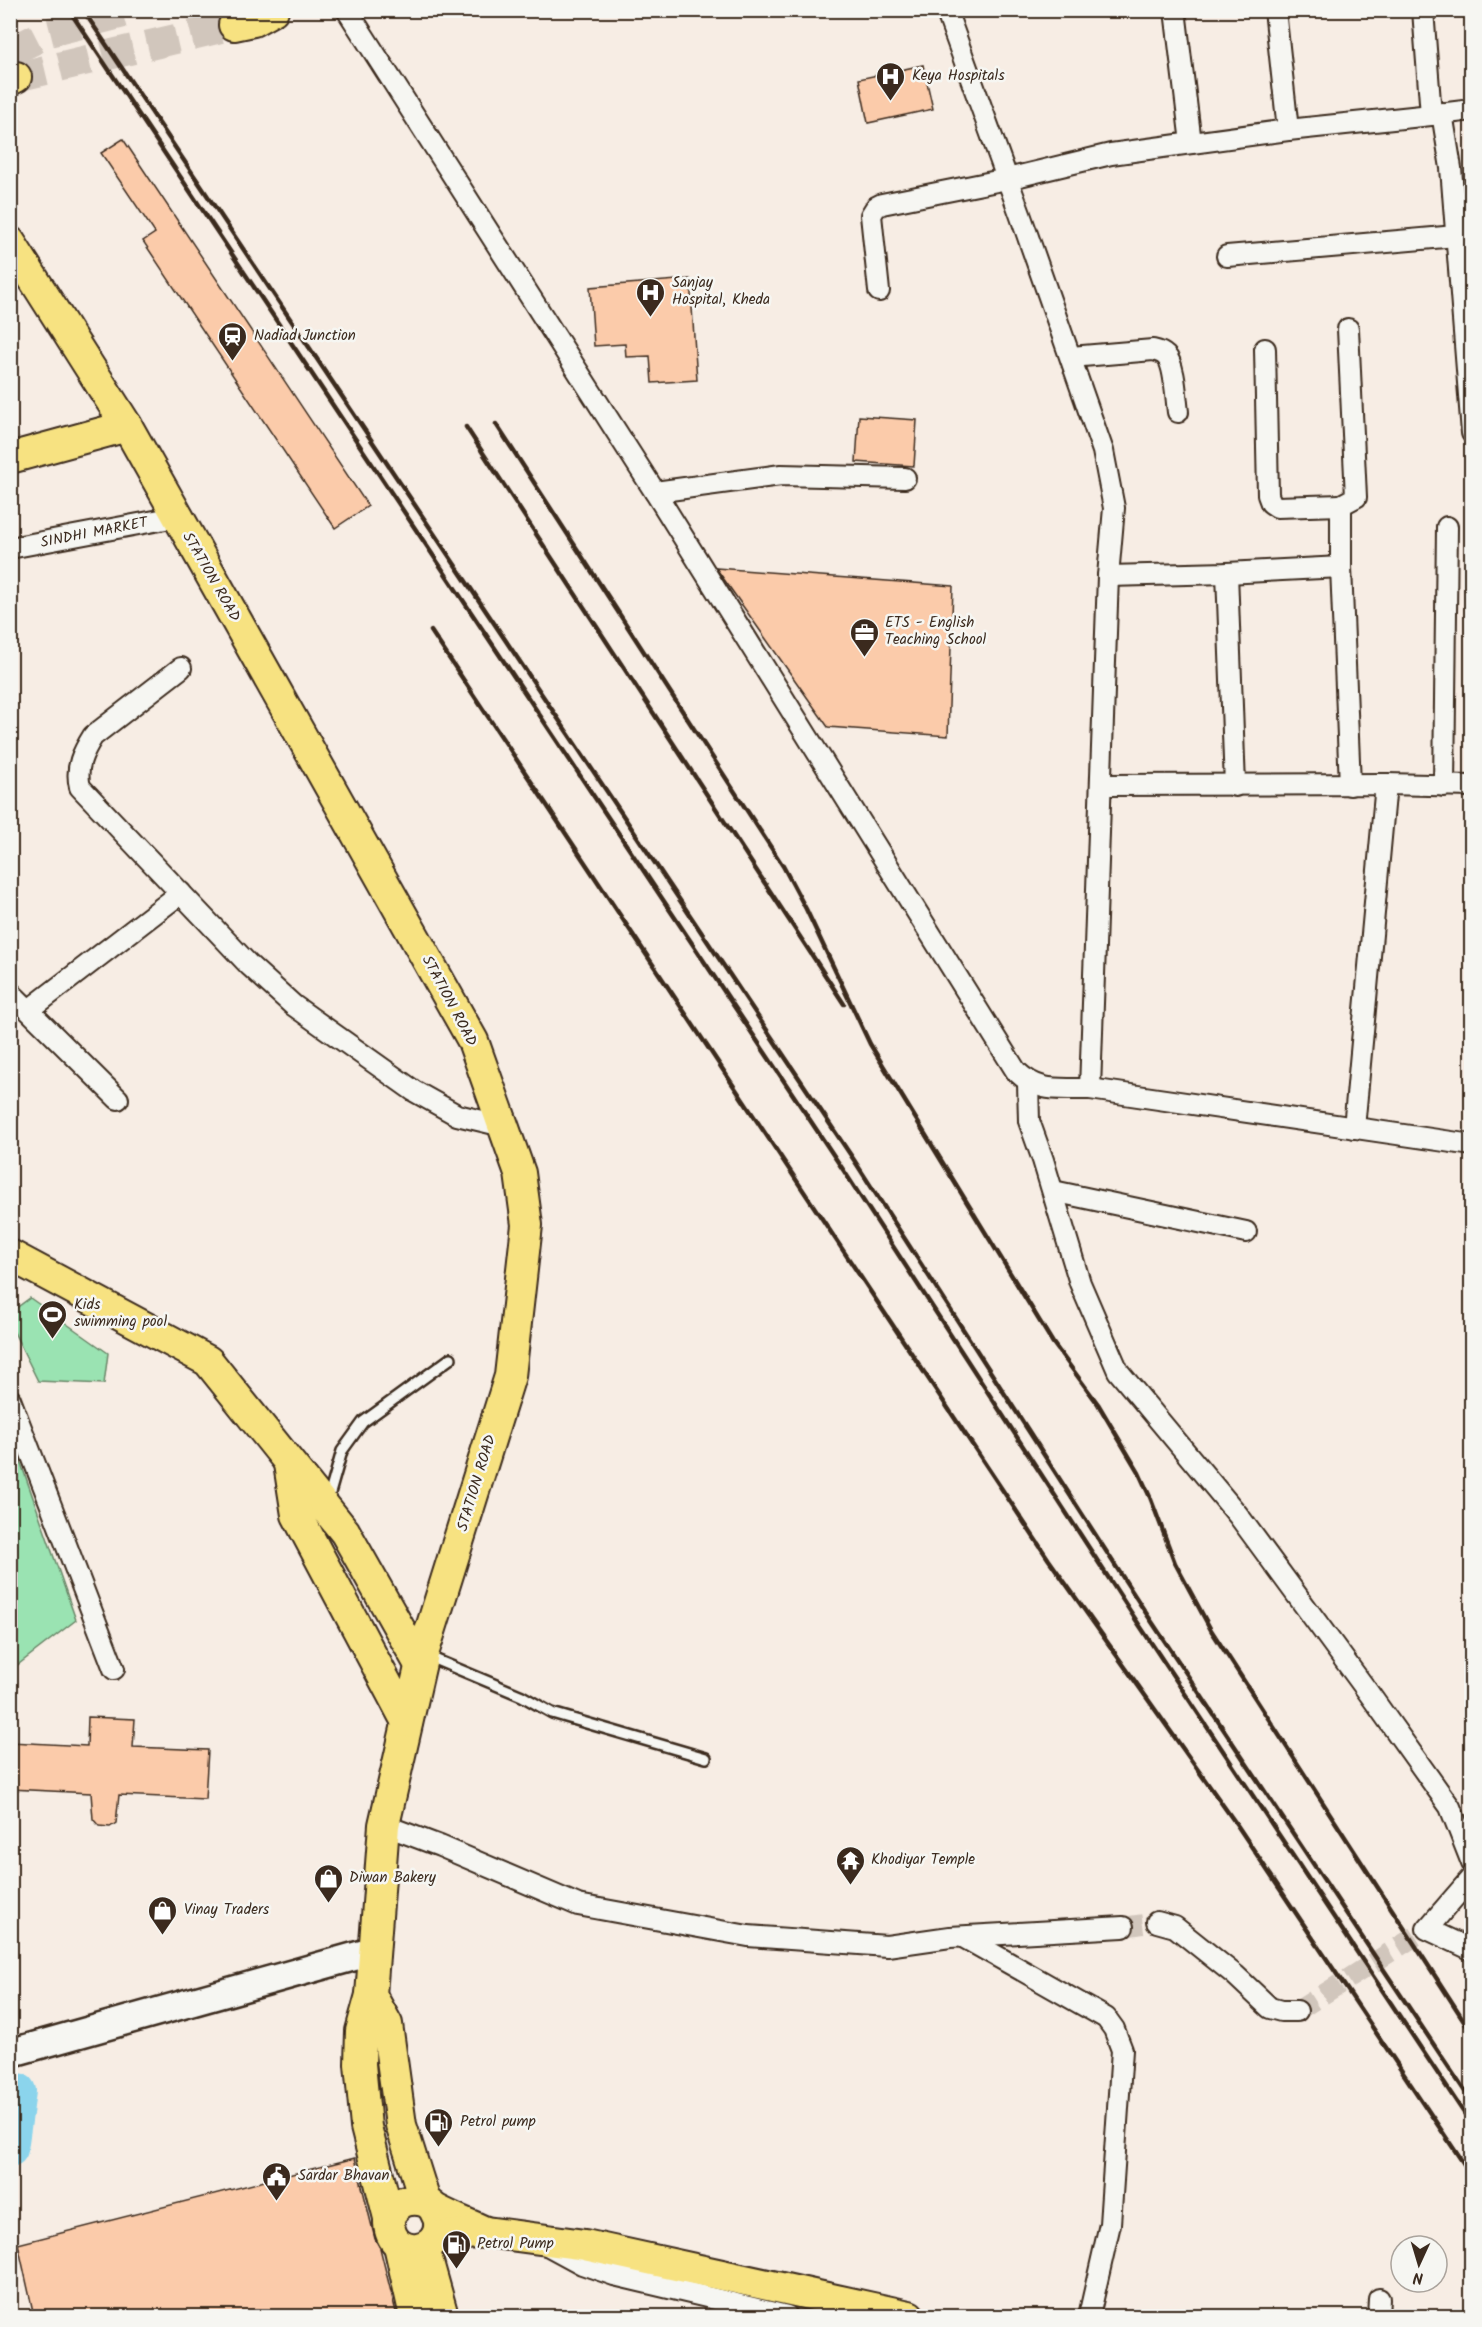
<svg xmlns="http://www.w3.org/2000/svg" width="1482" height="2327" viewBox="0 0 1482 2327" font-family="Kalam,sans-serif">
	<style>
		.green { fill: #9ae3b2; stroke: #6a8668; stroke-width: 1.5 }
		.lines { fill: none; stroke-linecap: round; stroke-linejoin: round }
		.river { stroke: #8bd4ec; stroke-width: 36 }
		.building { fill: #fbcbaa; stroke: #3b2a1e; stroke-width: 1.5 }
		.street-tunnel { stroke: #d1c6bc; stroke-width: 20; stroke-dasharray: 20 10; stroke-linecap: butt }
		.primary-tunnel { stroke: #d1c6bc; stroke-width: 30; stroke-dasharray: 30 15; stroke-linecap: butt }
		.lane-casing { stroke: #3b2a1e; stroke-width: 14 }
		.street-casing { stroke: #3b2a1e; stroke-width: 24 }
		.secondary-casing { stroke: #3b2a1e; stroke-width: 32 }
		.primary-casing { stroke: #3b2a1e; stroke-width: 34 }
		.lane { stroke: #f6f6f2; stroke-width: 9 }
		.street { stroke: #f6f6f2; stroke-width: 20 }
		.secondary { stroke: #f6f6f2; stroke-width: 27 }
		.primary { stroke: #f7e281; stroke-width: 30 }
		.rail { stroke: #3b2a1e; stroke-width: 4.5 }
		.labels { text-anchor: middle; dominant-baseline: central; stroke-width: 5; stroke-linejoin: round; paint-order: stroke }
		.poi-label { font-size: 15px; fill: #3b2a1e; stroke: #f6f6f2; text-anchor: start }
		.street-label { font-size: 15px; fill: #3b2a1e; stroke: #f6f6f2 }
	</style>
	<rect width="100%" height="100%" fill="#f7ede4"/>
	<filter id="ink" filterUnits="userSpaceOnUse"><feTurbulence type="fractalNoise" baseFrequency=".0167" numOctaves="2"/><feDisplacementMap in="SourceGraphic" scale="12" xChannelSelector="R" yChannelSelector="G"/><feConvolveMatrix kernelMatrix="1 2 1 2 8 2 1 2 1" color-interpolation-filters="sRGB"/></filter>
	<g filter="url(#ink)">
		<g class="green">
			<polygon points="30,1298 108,1353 104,1384 38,1381 11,1326 11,1312"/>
			<polygon points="11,1435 76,1620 11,1670 10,1670"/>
		</g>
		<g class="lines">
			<polyline class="river" points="10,2149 18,2091"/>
		</g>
		<g class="building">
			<polygon points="923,65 933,109 868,123 859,79"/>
			<polygon points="123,139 368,506 335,528 143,241 155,233 101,153"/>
			<polygon points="690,279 697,380 652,383 650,356 626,357 625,344 594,346 590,287"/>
			<polygon points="859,416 917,420 914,466 856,462"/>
			<polygon points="716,568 953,586 948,736 828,727"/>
			<polygon points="88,1717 135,1719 133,1747 208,1750 205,1799 119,1795 116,1823 110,1827 99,1826 93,1819 91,1793 10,1789 10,1742 87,1746"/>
			<polygon points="355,2158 375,2239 380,2248 397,2316 34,2316 18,2244"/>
		</g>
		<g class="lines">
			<g class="street-tunnel">
				<polyline points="1123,1927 1157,1922"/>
				<polyline points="1297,2011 1427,1929"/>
			</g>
			<g class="primary-tunnel">
				<polyline points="10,52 49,32 136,10"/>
				<polyline points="16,77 234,25"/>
			</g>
			<defs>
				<g id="lane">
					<polyline points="328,1500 342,1451 363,1422 451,1358"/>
					<polyline points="427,1656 522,1696 552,1713 706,1758"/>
				</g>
				<g id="street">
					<path d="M 347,10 L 655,492 L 1016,1071 C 1040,1094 1059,1088 1090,1089 L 1472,1145"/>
					<polyline points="946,10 1020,214 1103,451 1114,508 1108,576 1090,1089"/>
					<polyline points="1175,10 1191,143"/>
					<polyline points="1275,10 1288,130"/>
					<polyline points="1423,10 1431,115 1472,110"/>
					<polyline points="1442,113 1451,168 1472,433"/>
					<polyline points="1227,256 1456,236"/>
					<polyline points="879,291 871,215 876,207 882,204 1007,179 1111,154 1288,130 1431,115"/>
					<polyline points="1348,329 1356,497 1341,505 1341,567 1350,785"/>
					<polyline points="1265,349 1268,495 1271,503 1277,507 1341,505"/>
					<path d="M 1071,357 L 1153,350 C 1158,351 1162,352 1166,356 C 1175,365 1176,398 1178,412"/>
					<polyline points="655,492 781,475 905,478"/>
					<polyline points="10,548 176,517"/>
					<polyline points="1227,573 1235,786"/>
					<polyline points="1108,576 1227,573 1341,567"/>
					<path d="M 181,668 L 93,736 C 83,752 75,767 80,787 L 249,965 L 293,1005 L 414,1091 L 457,1115 L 503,1126"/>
					<polyline points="1101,785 1386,784 1472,786"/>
					<polyline points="1444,786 1447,527"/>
					<polyline points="10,992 118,1099"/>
					<polyline points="29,1010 181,893"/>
					<polyline points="1028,1083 1029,1121 1043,1160 1080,1283 1118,1371 1238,1515 1368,1692 1450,1807 1472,1863"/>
					<polyline points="1354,1128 1386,784"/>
					<polyline points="1053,1191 1246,1232"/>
					<polyline points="10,1399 114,1669"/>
					<polyline points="384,1825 440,1846 578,1905 748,1936 887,1946 950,1937 1123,1927"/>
					<polyline points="1472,1877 1427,1929 1472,1950"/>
					<polyline points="1157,1922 1175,1927 1235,1975 1270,2008 1281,2011 1297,2011"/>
					<polyline points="963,1937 1106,2018 1114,2029 1122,2050 1110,2224 1089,2316"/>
					<polyline points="547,2245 582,2264 614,2275 787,2316"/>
					<polyline points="1378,2316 1379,2299"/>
				</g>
				<polyline id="secondary" points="10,2053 374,1951"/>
				<g id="primary">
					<polyline points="234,25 253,21 273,10"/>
					<polyline points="10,80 16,77"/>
					<polyline points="10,242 127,426 473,1041 520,1173 527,1225 510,1376 423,1654 384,1825 371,1995 361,2031 360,2064 366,2127 389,2218"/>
					<polyline points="10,458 127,426"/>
					<polyline points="10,1255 208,1361 345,1532 420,1665"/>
					<polyline points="289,1464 297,1515 407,1722"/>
					<polyline points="371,1995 387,2024 401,2125 425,2201"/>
					<path d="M 434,2209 C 435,2212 439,2218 439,2222 C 442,2255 391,2261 389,2223 C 388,2214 396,2206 403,2202 C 409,2199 420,2199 426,2202 C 430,2204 433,2208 437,2210 C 452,2218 468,2224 483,2231"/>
					<polyline points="436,2237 486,2232 585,2245 909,2316"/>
					<polyline points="399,2245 415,2316"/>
					<polyline points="424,2248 443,2316"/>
				</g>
			</defs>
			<use href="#lane" class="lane-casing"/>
			<use href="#street" class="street-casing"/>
			<use href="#secondary" class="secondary-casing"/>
			<use href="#primary" class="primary-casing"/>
			<use href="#lane" class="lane"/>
			<use href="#street" class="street"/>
			<use href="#secondary" class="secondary"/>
			<use href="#primary" class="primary"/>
			<g class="rail">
				<polyline points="69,10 844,1171 1134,1617 1472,2125"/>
				<polyline points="83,10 854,1160 1144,1610 1472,2102"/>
				<polyline points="496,424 783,866 806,909 870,1044 1053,1343 1098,1404 1139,1473 1150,1497 1175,1563 1211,1630 1472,2033"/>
				<polyline points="466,427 844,1004"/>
				<polyline points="431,631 1049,1560 1237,1825 1472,2176"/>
			</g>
		</g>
	</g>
	<defs>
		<symbol id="hospital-pin" viewBox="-11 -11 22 30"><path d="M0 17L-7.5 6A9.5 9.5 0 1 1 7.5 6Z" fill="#3b2a1e" stroke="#f6f6f2"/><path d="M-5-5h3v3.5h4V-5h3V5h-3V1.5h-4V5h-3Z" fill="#fff"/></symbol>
		<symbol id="station-pin" viewBox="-11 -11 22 30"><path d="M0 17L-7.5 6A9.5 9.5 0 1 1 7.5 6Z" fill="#3b2a1e" stroke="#f6f6f2"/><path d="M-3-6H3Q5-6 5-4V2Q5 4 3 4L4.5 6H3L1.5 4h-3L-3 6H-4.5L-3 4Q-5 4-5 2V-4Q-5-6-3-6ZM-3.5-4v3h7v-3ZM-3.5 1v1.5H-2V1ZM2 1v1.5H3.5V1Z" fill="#fff"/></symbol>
		<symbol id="office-pin" viewBox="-11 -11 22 30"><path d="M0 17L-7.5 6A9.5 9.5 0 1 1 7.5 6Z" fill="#3b2a1e" stroke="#f6f6f2"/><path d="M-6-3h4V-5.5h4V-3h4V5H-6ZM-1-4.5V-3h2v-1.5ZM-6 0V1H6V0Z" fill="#fff"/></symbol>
		<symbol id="stadium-pin" viewBox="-11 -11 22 30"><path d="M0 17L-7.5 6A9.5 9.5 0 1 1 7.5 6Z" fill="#3b2a1e" stroke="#f6f6f2"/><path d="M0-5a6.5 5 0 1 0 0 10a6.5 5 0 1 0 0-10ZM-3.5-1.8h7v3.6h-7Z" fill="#fff"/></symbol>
		<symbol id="temple-pin" viewBox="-11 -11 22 30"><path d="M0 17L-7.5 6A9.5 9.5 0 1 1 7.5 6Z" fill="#3b2a1e" stroke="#f6f6f2"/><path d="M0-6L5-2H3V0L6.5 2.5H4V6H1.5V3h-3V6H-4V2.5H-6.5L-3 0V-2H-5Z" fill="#fff"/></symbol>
		<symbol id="shop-pin" viewBox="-11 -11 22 30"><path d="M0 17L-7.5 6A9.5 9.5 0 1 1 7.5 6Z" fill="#3b2a1e" stroke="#f6f6f2"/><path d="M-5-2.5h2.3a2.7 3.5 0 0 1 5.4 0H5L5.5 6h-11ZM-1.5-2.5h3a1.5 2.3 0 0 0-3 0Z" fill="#fff"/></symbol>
		<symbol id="fuel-pin" viewBox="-11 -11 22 30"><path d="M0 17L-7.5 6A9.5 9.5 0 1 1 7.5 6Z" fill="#3b2a1e" stroke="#f6f6f2"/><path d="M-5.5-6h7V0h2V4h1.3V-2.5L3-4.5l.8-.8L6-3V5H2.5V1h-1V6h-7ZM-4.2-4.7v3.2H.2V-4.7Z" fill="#fff"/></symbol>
		<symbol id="civic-pin" viewBox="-11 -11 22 30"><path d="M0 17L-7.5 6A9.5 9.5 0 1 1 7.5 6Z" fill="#3b2a1e" stroke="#f6f6f2"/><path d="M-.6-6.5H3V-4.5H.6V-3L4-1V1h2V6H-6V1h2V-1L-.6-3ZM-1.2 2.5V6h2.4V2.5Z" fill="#fff"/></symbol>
	</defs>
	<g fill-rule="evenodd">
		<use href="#hospital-pin" x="874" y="60" width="33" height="45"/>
		<use href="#hospital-pin" x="634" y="276" width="33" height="45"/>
		<use href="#station-pin" x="216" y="320" width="33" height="45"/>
		<use href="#office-pin" x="848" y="616" width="33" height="45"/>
		<use href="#stadium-pin" x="36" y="1298" width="33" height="45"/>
		<use href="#temple-pin" x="834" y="1844" width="33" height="45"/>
		<use href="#shop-pin" x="312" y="1862" width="33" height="45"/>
		<use href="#shop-pin" x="146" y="1894" width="33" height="45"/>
		<use href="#fuel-pin" x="422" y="2106" width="33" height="45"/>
		<use href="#civic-pin" x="260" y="2160" width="33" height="45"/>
		<use href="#fuel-pin" x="440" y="2228" width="33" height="45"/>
	</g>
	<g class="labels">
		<g class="poi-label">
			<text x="912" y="76">Keya Hospitals</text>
			<text x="672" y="283">Sanjay<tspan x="672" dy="17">Hospital, Kheda</tspan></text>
			<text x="254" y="336">Nadiad Junction</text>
			<text x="885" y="623">ETS - English<tspan x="885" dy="17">Teaching School</tspan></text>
			<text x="74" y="1305">Kids<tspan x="74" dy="17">swimming pool</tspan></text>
			<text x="871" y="1860">Khodiyar Temple</text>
			<text x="349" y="1878">Diwan Bakery</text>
			<text x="184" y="1910">Vinay Traders</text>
			<text x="460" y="2122">Petrol pump</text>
			<text x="298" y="2176">Sardar Bhavan</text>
			<text x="477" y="2244">Petrol Pump</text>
		</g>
		<g class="street-label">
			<text transform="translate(94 533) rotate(-11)">SINDHI MARKET</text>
			<text transform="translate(211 577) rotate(60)">STATION ROAD</text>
			<text transform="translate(449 1001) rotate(62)">STATION ROAD</text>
			<text transform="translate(477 1483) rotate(-73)">STATION ROAD</text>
		</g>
	</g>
	<rect width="1482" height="2327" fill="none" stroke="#f6f6f2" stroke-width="36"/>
	<rect x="18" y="18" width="1446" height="2291" fill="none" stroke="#3b2a1e" stroke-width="2" filter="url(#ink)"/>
	<g transform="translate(1419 2264) rotate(184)"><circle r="28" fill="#f6f6f2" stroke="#aba49d" stroke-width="1.5"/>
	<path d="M0-4.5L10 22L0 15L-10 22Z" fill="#3b2a1e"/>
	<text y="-9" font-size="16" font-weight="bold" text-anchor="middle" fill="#3b2a1e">N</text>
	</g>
</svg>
